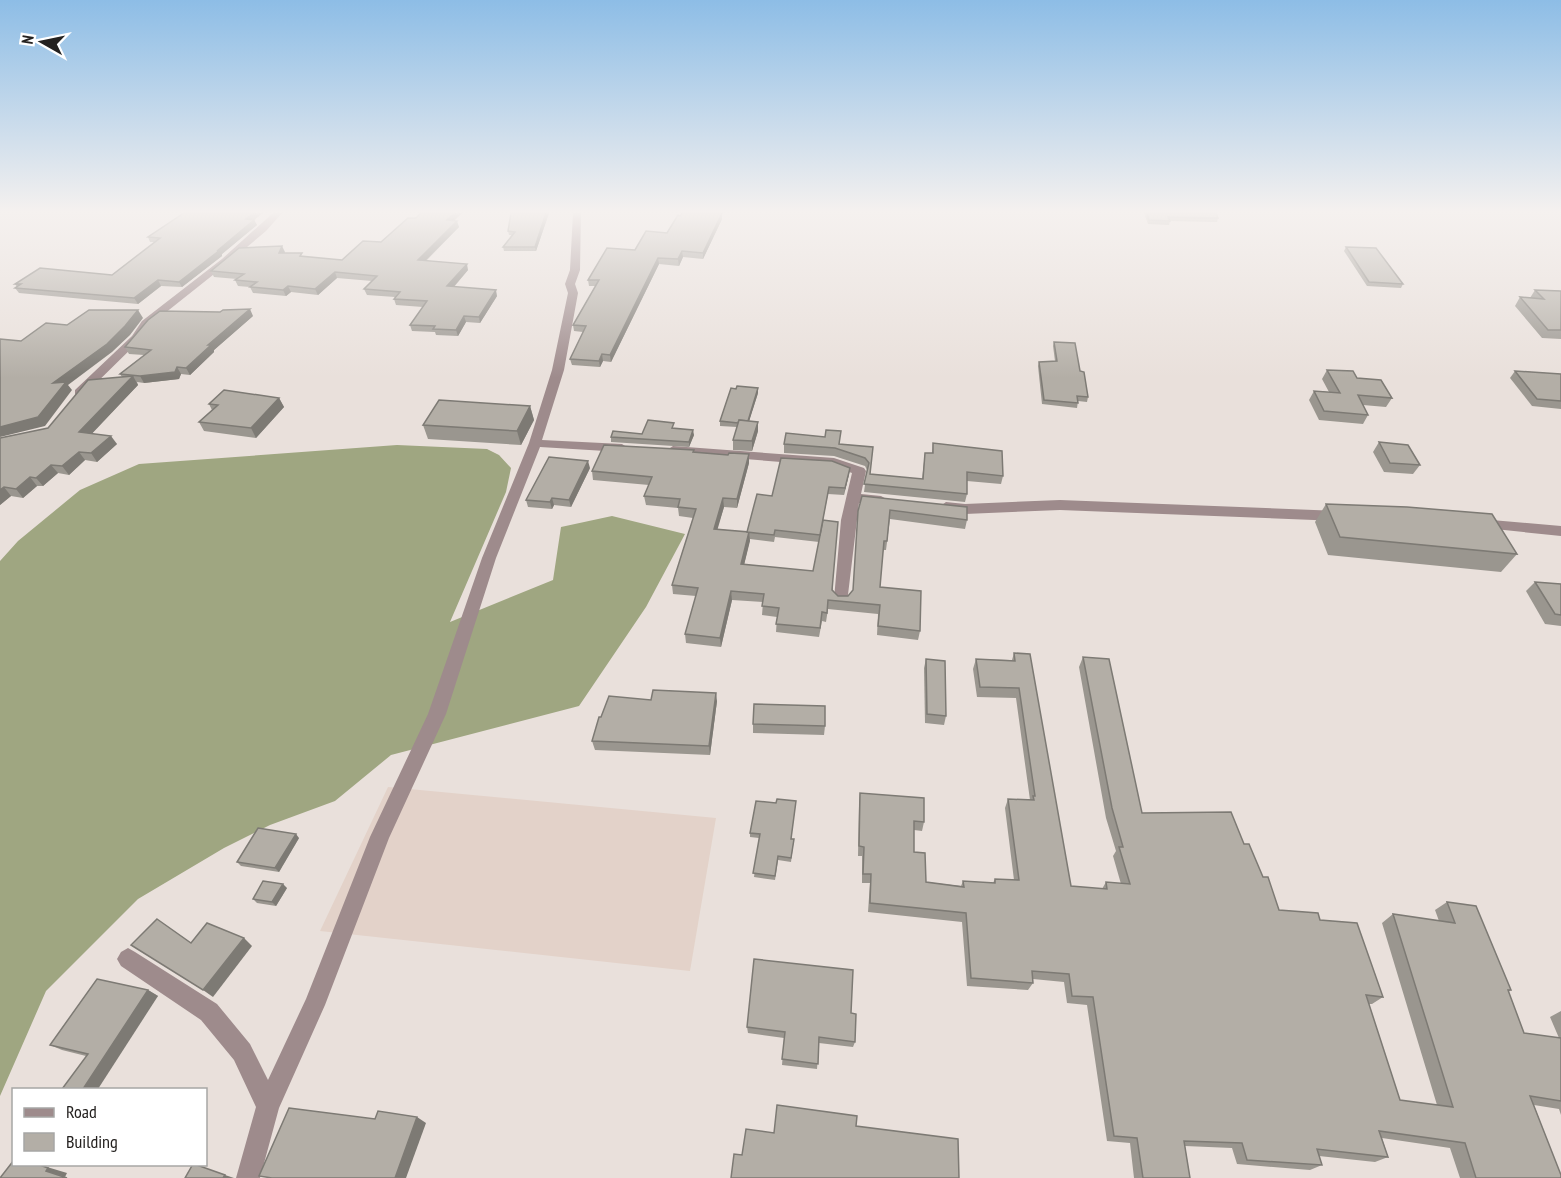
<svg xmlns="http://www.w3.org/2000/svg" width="1561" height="1178" viewBox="0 0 1561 1178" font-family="'PT Sans Narrow',sans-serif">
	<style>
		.built { fill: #e3d2c9 }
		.forest { fill: #9fa681 }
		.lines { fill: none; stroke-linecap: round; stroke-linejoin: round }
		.minor { fill: #9e8b8c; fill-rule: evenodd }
		.wall { fill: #9a968f; fill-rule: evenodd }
		.shaded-wall { fill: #7d7a74 }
		.building { fill: #b3aea6; stroke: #7d7a74; stroke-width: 1.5 }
	</style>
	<rect width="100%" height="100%" fill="#e9e0db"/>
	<polygon class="built" points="388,787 716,818 690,971 320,931"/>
	<polygon class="forest" points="397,445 487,449 499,455 511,468 506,492 450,622 553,580 561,527 612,516 685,534 646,607 579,706 391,755 335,801 270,825 224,848 138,899 46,991 0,1096 0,561 18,541 80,490 139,464"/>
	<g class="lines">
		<g class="minor">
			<polygon points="273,213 282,213 266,231 228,263 150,325 140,340 83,396 75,396 75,390 132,336 142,321 222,259"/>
			<polygon points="573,213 581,213 580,270 575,284 578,293 564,370 542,440 622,444 628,448 622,452 540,447 496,558 446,714 389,838 325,1005 279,1108 260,1178 236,1178 256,1107 234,1060 201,1020 121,966 117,959 121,952 128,948 135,952 217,1004 250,1044 268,1080 306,999 370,837 428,714 482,558 529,443 552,370 568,293 565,284 570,270"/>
			<polygon points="673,446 834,458 864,468 866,471 861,494 881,496 888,500 881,504 859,503 847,603 837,603 834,599 841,520 852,473 832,466 669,453 667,450"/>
			<polygon points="1060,500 1339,511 1346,516 1339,521 1060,510 965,514 946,512 939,507 946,502 965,504"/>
			<polygon points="1480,519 1561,526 1561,536 1475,527 1473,524 1475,521"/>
		</g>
	</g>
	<g class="wall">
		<polygon points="184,213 263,213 254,220 257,225 222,254 222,256 182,287 161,286 138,304 19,293 15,288 17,287 15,284 112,275 155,242 150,242 148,237"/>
		<polygon points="421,213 462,213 454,221 459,227 426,261 468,270 454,287 497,296 480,323 466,322 458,336 436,335 435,332 412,331 410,325 423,307 396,305 394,299 395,297 367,295 364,289 372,281 337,278 318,295 291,292 286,296 253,293 250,287 238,286 235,280 237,279 214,277 211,271 285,252 284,253 303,257 342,260 381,242 416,218"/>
		<polygon points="511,213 549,213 536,251 504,251 503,247 512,235 509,235 508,231"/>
		<polygon points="1144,213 1216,213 1218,218 1217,222 1170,221 1169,225 1148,224"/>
		<polygon points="680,216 722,219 703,259 683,257 679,266 659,264 611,362 603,361 600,367 572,365 570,359 583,332 574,331 573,325 596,286 589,286 588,280 635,250 667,233"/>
		<polygon points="1346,247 1403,284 1401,288 1367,286 1344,251"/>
		<polygon points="1535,290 1561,291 1561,339 1542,338 1515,306 1520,297 1530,298"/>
		<polygon points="253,316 214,350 214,352 190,375 181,374 179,379 144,383 137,382 138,385 92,433 117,444 97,462 85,460 69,475 58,473 43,486 37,486 23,498 11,496 0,505 0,438 48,428 122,377 120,374 144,355 129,354 125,347"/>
		<polygon points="1054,342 1080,371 1088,397 1087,402 1078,401 1077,408 1042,404 1038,366 1039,362 1055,361 1053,346"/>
		<polygon points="1327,370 1357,378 1392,398 1386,407 1363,405 1368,415 1363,424 1319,420 1309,400 1314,391 1329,392 1322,379"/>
		<polygon points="1515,371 1561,374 1561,409 1532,406 1510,378"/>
		<polygon points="758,393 749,421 758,422 758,431 752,451 733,450 733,440 737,427 720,426 720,421"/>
		<polygon points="279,398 284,407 256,438 204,431 199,422 212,410 209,404"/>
		<polygon points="530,406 534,420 521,445 428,439 423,425"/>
		<polygon points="674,428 694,435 689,447 611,442 611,437 642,434"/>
		<polygon points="1379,442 1420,465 1413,474 1384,472 1373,452"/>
		<polygon points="933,443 1003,476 1001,484 967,481 967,494 965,502 864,492 867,470 865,466 834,456 784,453 784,444 840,444 873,447 870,474 922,479 925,453 932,453"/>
		<path d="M 694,453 L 749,463 L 737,508 L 724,507 L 717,529 L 747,532 L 772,496 L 849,474 L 844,495 L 828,494 L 823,520 L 833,590 L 838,596 L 848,596 L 853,591 L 862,496 L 967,520 L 965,529 L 890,519 L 886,550 L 883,550 L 880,587 L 920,631 L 918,640 L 877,635 L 878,614 L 828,609 L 826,622 L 822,621 L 819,637 L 776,632 L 777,617 L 762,615 L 763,602 L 732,600 L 721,647 L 686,643 L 685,634 L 696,596 L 673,594 L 672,585 L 693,518 L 679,516 L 678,508 L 646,505 L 644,496 L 649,485 L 593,480 L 592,471 ZM 775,537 L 819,542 L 813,571 L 744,565 L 750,539 L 774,542 Z"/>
		<polygon points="590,468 571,507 554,505 552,509 528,507 526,500"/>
		<polygon points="1326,504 1517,554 1501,572 1328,555 1315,522"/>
		<polygon points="1535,582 1561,584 1561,626 1545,624 1526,591"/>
		<polygon points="1014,653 1071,886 1102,889 1106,882 1121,884 1113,856 1116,851 1106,818 1079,667 1083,657 1142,813 1244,844 1263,877 1279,910 1320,920 1383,997 1372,1004 1369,1004 1400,1100 1437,1105 1382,923 1393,914 1439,921 1435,910 1447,902 1511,990 1508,992 1524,1033 1559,1038 1550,1017 1561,1011 1561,1115 1559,1109 1534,1105 1561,1178 1460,1178 1450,1148 1382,1138 1388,1157 1375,1162 1319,1156 1322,1165 1310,1170 1237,1164 1232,1148 1185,1146 1190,1178 1134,1178 1130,1143 1107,1141 1087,1005 1067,1003 1064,982 1033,979 1033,983 1028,990 967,986 962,922 868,912 870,883 862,883 862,856 858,856 859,803 860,793 924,822 922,831 914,830 914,852 926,882 961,886 963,881 993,883 995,879 1014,880 1005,808 1008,799 1030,800 1016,698 977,697 973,669 976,659 1012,660"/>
		<polygon points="926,659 946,716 944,725 925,723 924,668"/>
		<polygon points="651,700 717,701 710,755 595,750 592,741 601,717"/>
		<polygon points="753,724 825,726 824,735 753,733"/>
		<polygon points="796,801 791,839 794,839 791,862 778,860 775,880 754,877 759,838 750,837 750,833 776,803"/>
		<polygon points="299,838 279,872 241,866 237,862"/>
		<polygon points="287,888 276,906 257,903 253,899"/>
		<polygon points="148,990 158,996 86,1056 62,1050 50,1045"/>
		<polygon points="851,1013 855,1042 853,1047 819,1043 817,1069 782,1065 784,1038 748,1033 747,1027"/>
	</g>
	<g class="shaded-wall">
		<polygon points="254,213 263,213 248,224 246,219"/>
		<polygon points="454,213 462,213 448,226 447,220"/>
		<polygon points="546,213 549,213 536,251 535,247"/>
		<polygon points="722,213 722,219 703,259 703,253"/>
		<polygon points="254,220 257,225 222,254 222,256 182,287 179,282"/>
		<polygon points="457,221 459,227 420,266 418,260"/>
		<polygon points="282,246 285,252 281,259 279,253"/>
		<polygon points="682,251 683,257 679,266 678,259"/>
		<polygon points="658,258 659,264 611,362 610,355"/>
		<polygon points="467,264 468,270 449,292 447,286"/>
		<polygon points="335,272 337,278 318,295 315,289"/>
		<polygon points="158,280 161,286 138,304 134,298"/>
		<polygon points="288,286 291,292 286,296 283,290"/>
		<polygon points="496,290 497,296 480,323 479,317"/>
		<polygon points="250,309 253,316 214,350 214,352 190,375 186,368 208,345"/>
		<polygon points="138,310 143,318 130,335 112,352 68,385 72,390 45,426 0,437 0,427"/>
		<polygon points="464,316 466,322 458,336 456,330"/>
		<polygon points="602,354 603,361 600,367 599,361"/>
		<polygon points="177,367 181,374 179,379 144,383 140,376"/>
		<polygon points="133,376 138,385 86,440 79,432"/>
		<polygon points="758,388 758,393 747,428 747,423"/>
		<polygon points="279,398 284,407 256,438 251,428"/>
		<polygon points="530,406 534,420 521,445 517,431"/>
		<polygon points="758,422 758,431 752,451 752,441"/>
		<polygon points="693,430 694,435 689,447 689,442"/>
		<polygon points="111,436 117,444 97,462 91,453"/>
		<polygon points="79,452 85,460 69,475 62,466"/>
		<polygon points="749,454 749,463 737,508 737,499"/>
		<polygon points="588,461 590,468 571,507 569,500"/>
		<polygon points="51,465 58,473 43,486 36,478"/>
		<polygon points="850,468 849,474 844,495 845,488"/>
		<polygon points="30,477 37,486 23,498 16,489"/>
		<polygon points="4,487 11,496 0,505 0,490"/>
		<polygon points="552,498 554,505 552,509 550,502"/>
		<polygon points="723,498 724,507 715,538 714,529"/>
		<polygon points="749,532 750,541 742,573 741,564"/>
		<polygon points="731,591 732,600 721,647 720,638"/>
		<polygon points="716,693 717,701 710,755 709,746"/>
		<polygon points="296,834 299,838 279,872 275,868"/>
		<polygon points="283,884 287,888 276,906 272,902"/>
		<polygon points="244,938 252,946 213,997 203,990"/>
		<polygon points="148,990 158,996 98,1089 83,1089"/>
		<polygon points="417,1117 426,1123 406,1178 395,1178"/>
		<polygon points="37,1164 67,1173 65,1177 46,1171"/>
		<polygon points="225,1175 234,1178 223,1178"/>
	</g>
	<g class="building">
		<polygon points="184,213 254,213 246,219 254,220 217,251 220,250 179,282 158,280 134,298 15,288 21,284 15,284 40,268 112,275 160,238 148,237"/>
		<polygon points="421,213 454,213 447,220 457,221 418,260 467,264 447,286 496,290 479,317 464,316 456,330 433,329 435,326 410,325 427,301 394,299 400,292 364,289 377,276 335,272 315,289 288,286 283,290 250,287 257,282 235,280 244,274 211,271 239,248 282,246 279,253 302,253 300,256 342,260 363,241 381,242 408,218 416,218"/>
		<polygon points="511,213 546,213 535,247 503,247 515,232 508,231"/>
		<polygon points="682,213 722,213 703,253 682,251 678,259 658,258 610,355 602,354 599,361 570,359 586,326 573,325 599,280 588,280 607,248 635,250 646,231 667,233 678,215 680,216"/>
		<polygon points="1147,213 1216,213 1218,218 1168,217 1170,221 1149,220"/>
		<polygon points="1346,247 1376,248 1403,284 1369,282"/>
		<polygon points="1535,290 1561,291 1561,330 1548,330 1520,297 1544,299"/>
		<polygon points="250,309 208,345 211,345 186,368 177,367 175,372 140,376 120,374 151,350 125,347 148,320 160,311 220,312 223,310"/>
		<polygon points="89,310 138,310 125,326 107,344 53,383 66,382 38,417 0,427 0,339 21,341 46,323 67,325"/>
		<polygon points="1054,342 1075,343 1080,371 1084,372 1088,397 1077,396 1078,403 1044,400 1039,362 1057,361"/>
		<polygon points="1327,370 1353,371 1357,378 1381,380 1392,398 1358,395 1368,415 1324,411 1314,391 1340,393"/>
		<polygon points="1515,371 1561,374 1561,401 1537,399"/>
		<polygon points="133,376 79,432 111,436 91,453 79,452 62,466 51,465 36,478 30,477 16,489 4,487 0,490 0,438 48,428 88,380"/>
		<polygon points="737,386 758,388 748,421 739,420 738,423 720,421 731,388 736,389"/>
		<polygon points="224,390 279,398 251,428 199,422 218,405 209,404"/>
		<polygon points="439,400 530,406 517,431 423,425"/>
		<polygon points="648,420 674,423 672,428 693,430 689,442 611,437 613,431 642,434"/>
		<polygon points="739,420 758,422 752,441 733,440"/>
		<polygon points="826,430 841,431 839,444 873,447 870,474 923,479 925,453 933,453 933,443 1002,451 1003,476 967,472 967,494 864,484 869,463 865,458 835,448 784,444 786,433 825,437"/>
		<polygon points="1379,442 1408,445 1420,465 1390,463"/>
		<polygon points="604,445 694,450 693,452 728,455 729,453 749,454 737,499 723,498 714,529 749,532 741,564 813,571 823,520 838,522 832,590 838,596 848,596 853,590 858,511 862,496 967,507 967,520 890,510 887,541 884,541 880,587 921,591 920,631 878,626 880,605 828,600 827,613 822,612 820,628 776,624 779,608 762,606 764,594 731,591 720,638 685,634 698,588 672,585 696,509 678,507 680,499 644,496 652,477 592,471"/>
		<polygon points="549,457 588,461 569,500 552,498 550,502 526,500"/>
		<polygon points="781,458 832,461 850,468 845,488 829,487 820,535 775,530 774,535 747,532 757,494 772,496"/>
		<polygon points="1326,504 1407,507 1492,514 1517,554 1340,537"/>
		<polygon points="1535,582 1561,584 1561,615 1555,614"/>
		<polygon points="1014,653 1030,654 1071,886 1107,889 1106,882 1130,884 1119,847 1123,847 1112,808 1083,657 1109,659 1142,813 1231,812 1244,844 1249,844 1263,877 1268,877 1279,910 1318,913 1320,920 1357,923 1383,997 1366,995 1400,1100 1453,1107 1393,914 1455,923 1447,902 1476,906 1511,990 1508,990 1524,1033 1561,1038 1561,1101 1530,1096 1561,1175 1561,1178 1476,1178 1465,1143 1379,1131 1388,1157 1317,1149 1322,1165 1247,1160 1242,1143 1184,1141 1190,1178 1143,1178 1137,1138 1114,1136 1093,997 1072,996 1069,974 1032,971 1033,983 971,978 966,913 870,903 871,874 863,874 864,847 859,846 860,793 924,798 924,822 914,821 914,852 925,853 926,882 964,887 963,881 995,883 995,879 1019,880 1008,799 1034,800 1033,796 1035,796 1019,688 980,687 976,659 1015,661"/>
		<polygon points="926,659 945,661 946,716 927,714"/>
		<polygon points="653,690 716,693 709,746 592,741 599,717 601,717 609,696 651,700"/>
		<polygon points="754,704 825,706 825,726 753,724"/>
		<polygon points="777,799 796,801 791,839 794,839 791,858 778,856 775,876 753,873 760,834 750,833 756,801 776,803"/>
		<polygon points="258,828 296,834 275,868 237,862"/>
		<polygon points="263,881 283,884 272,902 253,899"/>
		<polygon points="157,919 191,943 207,923 244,938 203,990 131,945"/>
		<polygon points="754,959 853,970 851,1013 856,1014 855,1042 819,1037 818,1064 782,1059 785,1032 747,1027"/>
		<polygon points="97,979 148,990 83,1089 62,1089 88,1054 50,1045"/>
		<polygon points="777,1105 857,1116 856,1126 958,1139 959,1178 731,1178 734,1154 742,1155 746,1129 774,1133"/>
		<polygon points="289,1108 375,1119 378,1111 417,1117 395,1178 272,1178 259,1176"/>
		<polygon points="14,1160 14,1164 37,1164 48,1168 46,1171 67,1178 0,1178"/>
		<polygon points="193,1164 194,1164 225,1175 223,1178 185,1178"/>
	</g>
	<linearGradient id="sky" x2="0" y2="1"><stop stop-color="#8dbde6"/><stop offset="0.56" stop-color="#f5f1ef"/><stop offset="1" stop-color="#f5f1ef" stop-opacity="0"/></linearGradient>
	<rect width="1561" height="378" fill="url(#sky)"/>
	<rect x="12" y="1088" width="195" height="78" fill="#ffffff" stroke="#a7a6a5" stroke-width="1.5"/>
	<rect x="24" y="1108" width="30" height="9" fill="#9e8b8c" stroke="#a7a6a5" stroke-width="1.5"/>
	<text x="66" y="1118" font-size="18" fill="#24211f">Road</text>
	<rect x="24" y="1133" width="30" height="18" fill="#b3aea6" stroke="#a7a6a5" stroke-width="1.5"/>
	<text x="66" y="1148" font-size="18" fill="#24211f">Building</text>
	<g transform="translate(42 42) rotate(279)" stroke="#ffffff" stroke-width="4.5" paint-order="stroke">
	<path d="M0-4.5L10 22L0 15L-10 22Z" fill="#24211f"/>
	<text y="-9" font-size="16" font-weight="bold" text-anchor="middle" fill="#24211f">N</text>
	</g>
</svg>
